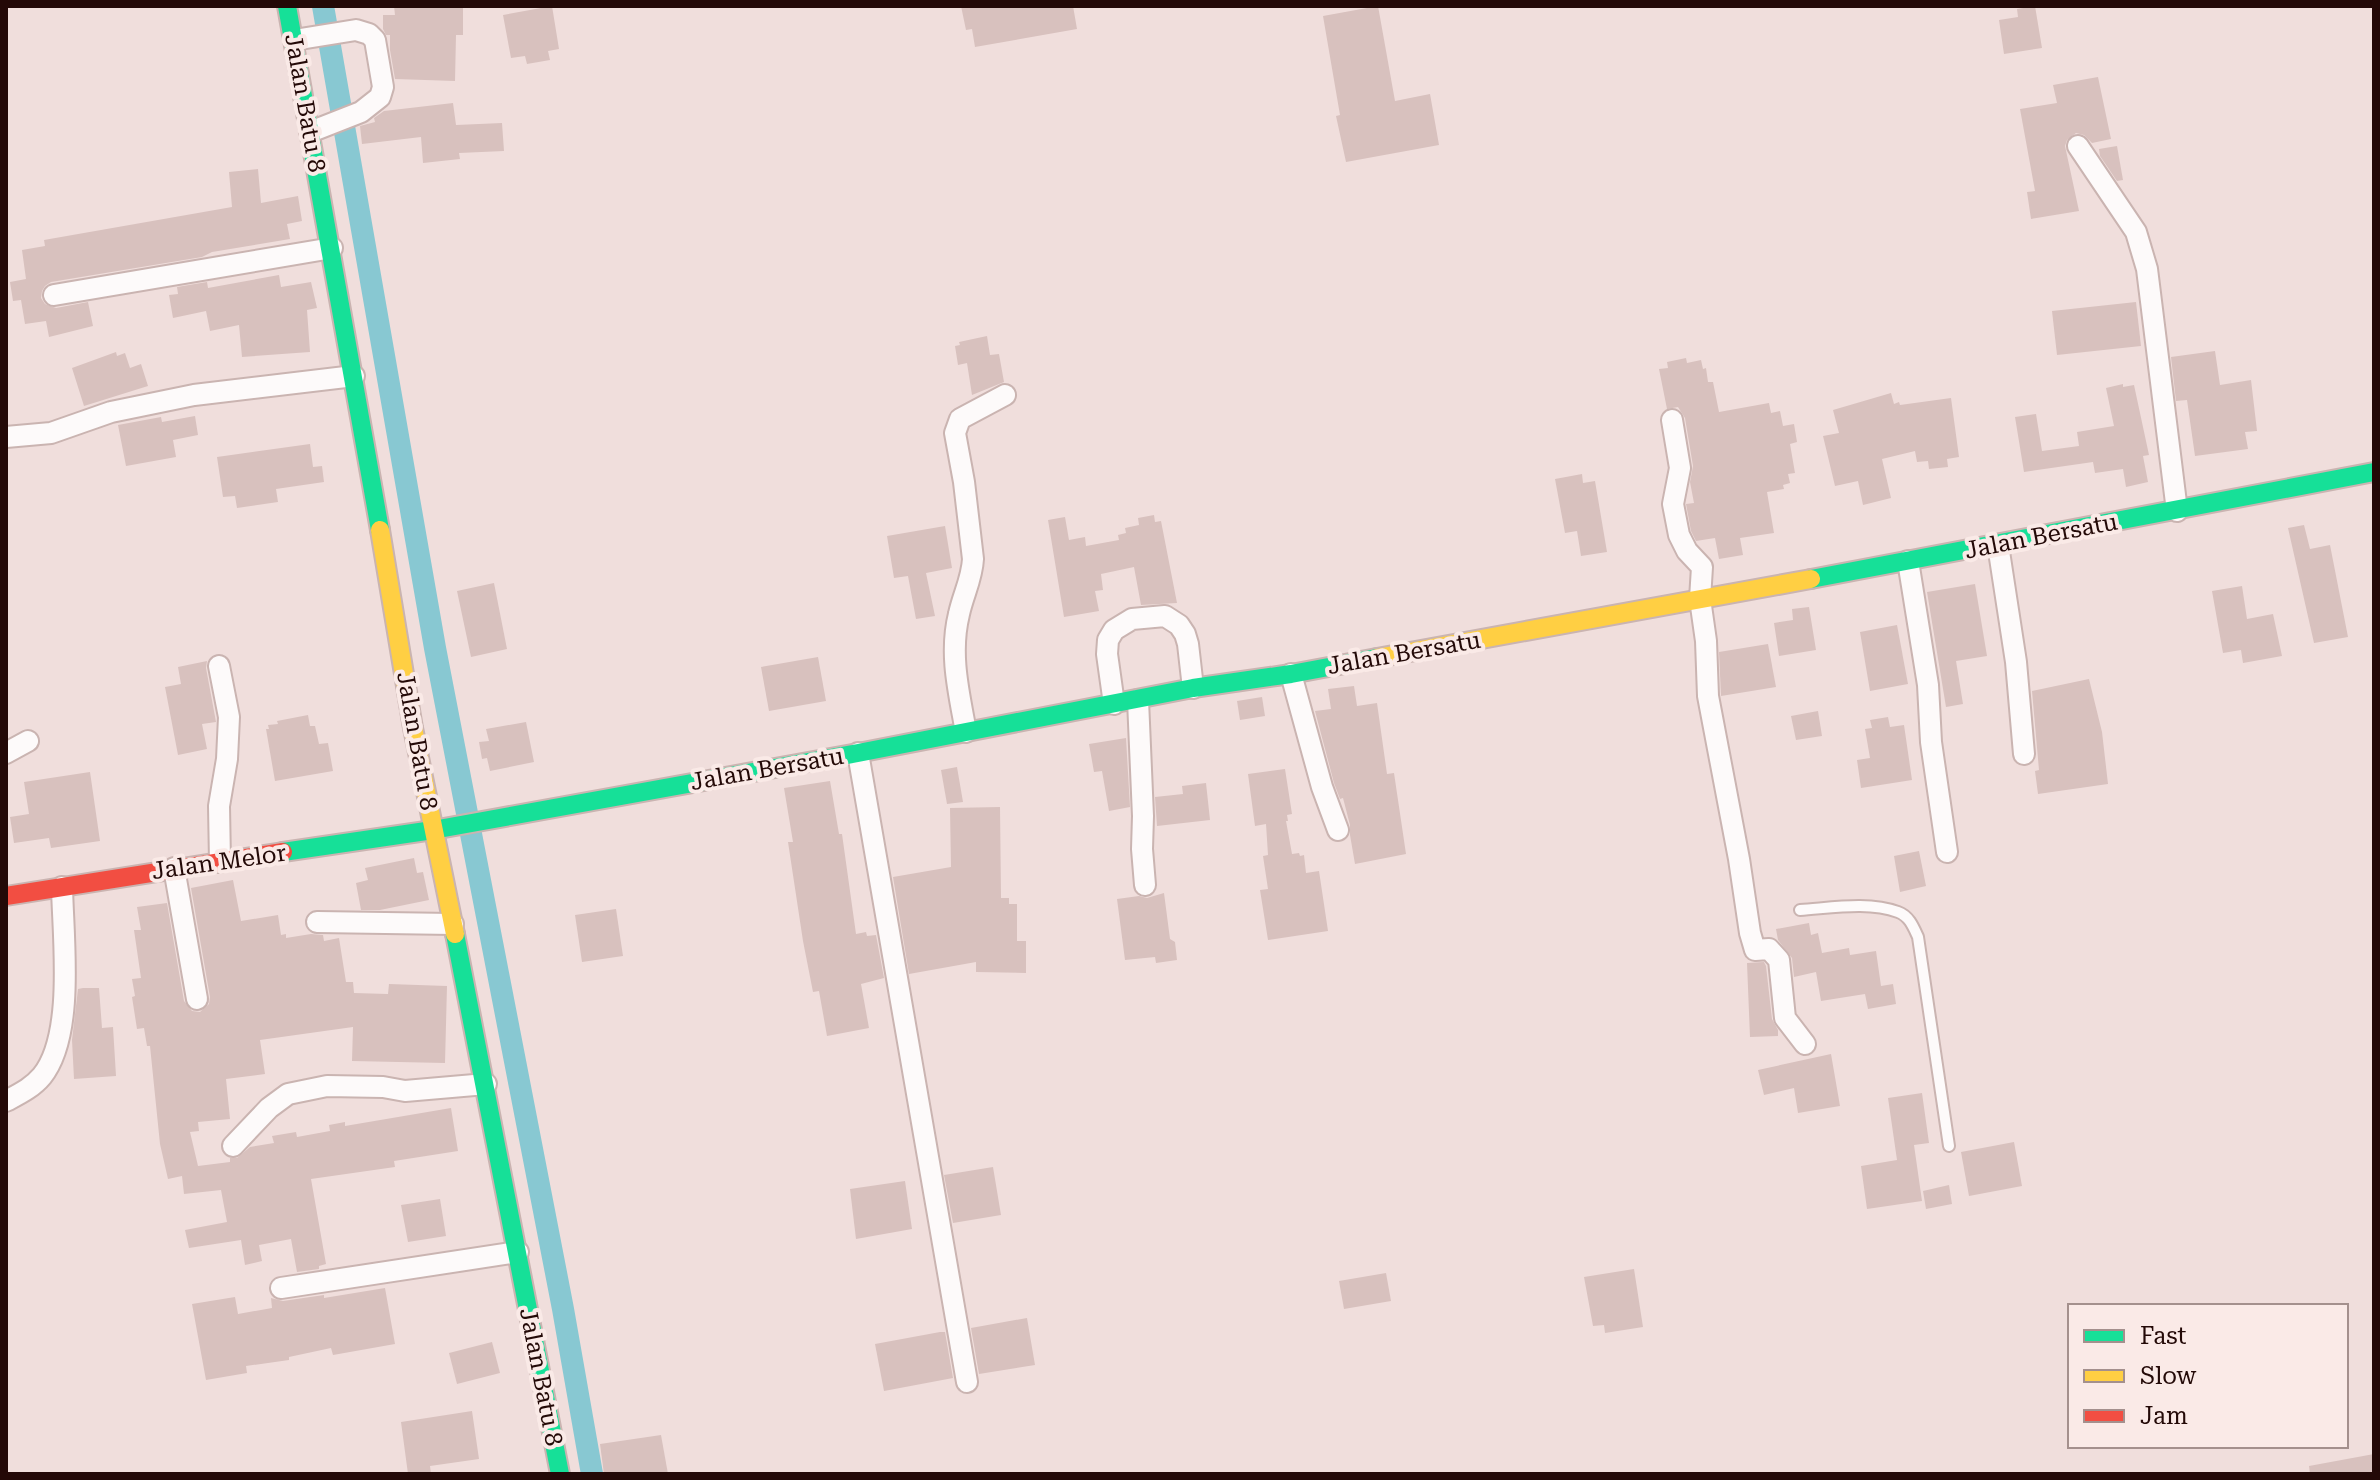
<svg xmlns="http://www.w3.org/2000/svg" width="2380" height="1480" viewBox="0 0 2380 1480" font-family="'Roboto Serif',serif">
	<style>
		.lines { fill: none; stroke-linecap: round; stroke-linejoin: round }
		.canal { stroke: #88c8d2; stroke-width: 22 }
		.building { fill: #d8c1be }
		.lane-casing { stroke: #cab4b1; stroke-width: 14 }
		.street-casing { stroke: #cab4b1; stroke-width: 24 }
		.fast-casing { stroke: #cab4b1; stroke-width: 22 }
		.slow-casing { stroke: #cab4b1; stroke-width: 22 }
		.jam-casing { stroke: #cab4b1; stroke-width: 22 }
		.lane { stroke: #fdfafa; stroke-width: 10 }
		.street { stroke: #fdfafa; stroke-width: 20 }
		.fast { stroke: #16e098; stroke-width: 18 }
		.slow { stroke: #ffcf43; stroke-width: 18 }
		.jam { stroke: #f24e42; stroke-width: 18 }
		.labels { text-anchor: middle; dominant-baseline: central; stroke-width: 8; stroke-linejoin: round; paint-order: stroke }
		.street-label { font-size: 24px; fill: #230907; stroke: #faeae7 }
	</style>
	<rect width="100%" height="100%" fill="#f0dedc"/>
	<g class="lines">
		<polyline class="canal" points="323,6 435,648 563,1309 592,1474"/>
	</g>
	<g class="building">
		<polygon points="394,6 463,6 463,35 456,35 455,81 395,79 390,50 390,35 386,35 383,29 383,15 395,15"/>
		<polygon points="552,6 559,49 548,51 550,60 527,64 525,56 511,58 503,15"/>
		<polygon points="961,6 1073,6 1077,29 975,47 972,29 966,30"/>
		<polygon points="1378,6 1395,101 1430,94 1439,145 1346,162 1336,116 1340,115 1323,16"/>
		<polygon points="2035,6 2042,48 2004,54 1999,20 2018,17 2017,9"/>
		<polygon points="2098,77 2111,139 2092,143 2084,135 2076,133 2067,140 2065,146 2079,211 2031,219 2027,192 2035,191 2020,109 2057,103 2053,85"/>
		<polygon points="453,103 456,125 502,123 504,151 459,153 460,159 423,163 421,137 362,144 360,126 375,122 374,118 384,111"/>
		<polygon points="2117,146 2123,180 2117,181 2100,156 2099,149"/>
		<polygon points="258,169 261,203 298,196 302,221 287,224 290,239 212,252 202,257 51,282 45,286 42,291 41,298 45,304 56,308 88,302 93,326 49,337 46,321 25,324 21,300 13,301 10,282 26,279 22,250 45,246 44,240 232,207 229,172"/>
		<polygon points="279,275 281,287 311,282 317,308 307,310 310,352 242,357 239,325 210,331 206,311 173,318 169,295 178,294 177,287 207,282 208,288"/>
		<polygon points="2136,302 2141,346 2057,355 2052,311"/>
		<polygon points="987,336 990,355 999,354 1004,382 972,395 967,363 958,365 955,346 960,345 959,342"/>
		<polygon points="2215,351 2220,385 2251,380 2257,431 2245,432 2248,449 2195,456 2187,400 2176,401 2171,357"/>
		<polygon points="116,352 117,356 125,353 130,368 141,364 148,386 84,406 72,368"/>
		<polygon points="1686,358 1687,363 1701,360 1703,369 1706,368 1708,382 1713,382 1719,412 1769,403 1771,413 1780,411 1783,426 1794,424 1797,442 1790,444 1795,473 1788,474 1790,483 1783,485 1784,489 1767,492 1774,533 1740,538 1743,555 1719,559 1715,538 1696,541 1691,531 1686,504 1694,503 1690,482 1693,466 1685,418 1678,407 1667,409 1659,369 1668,368 1667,362"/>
		<polygon points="2123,384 2123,387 2134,385 2149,455 2143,456 2148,482 2126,487 2123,469 2095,473 2093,462 2024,472 2015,417 2036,414 2042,451 2079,446 2077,432 2114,426 2106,388"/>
		<polygon points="1891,393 1894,404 1899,402 1900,405 1951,398 1959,457 1947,459 1948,467 1929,469 1928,461 1917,462 1915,451 1882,459 1891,498 1863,505 1858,481 1835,486 1823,436 1839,433 1833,410"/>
		<polygon points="195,416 198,435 173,440 176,457 126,466 118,425 161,417 162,422"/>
		<polygon points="310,444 313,467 322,466 324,482 276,489 278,502 237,508 235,496 223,497 217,457"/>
		<polygon points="1582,474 1583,483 1595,481 1607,552 1581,556 1577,531 1565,533 1555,479"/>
		<polygon points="1154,515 1155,522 1161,521 1177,603 1141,605 1134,567 1101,574 1103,590 1095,591 1099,611 1064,617 1048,520 1065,517 1069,540 1085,537 1086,546 1119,540 1118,535 1126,533 1125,528 1139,525 1138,518"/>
		<polygon points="2304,525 2310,549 2330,545 2348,637 2314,643 2288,528"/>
		<polygon points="945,526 952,568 926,573 935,616 916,619 908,576 894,578 887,536"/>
		<polygon points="494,583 507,649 471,657 457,591"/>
		<polygon points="1975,584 1987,656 1956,661 1963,704 1946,707 1927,592"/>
		<polygon points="2242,586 2247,619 2273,614 2282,656 2243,663 2241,650 2223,653 2212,591"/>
		<polygon points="1809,607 1816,650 1779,656 1774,623 1793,620 1792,609"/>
		<polygon points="1897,625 1908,684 1870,691 1860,632"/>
		<polygon points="1768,644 1776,687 1721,696 1719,652"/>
		<polygon points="818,657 826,701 769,711 761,667"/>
		<polygon points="207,661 206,668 216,722 202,724 207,749 178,755 165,687 181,684 178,667"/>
		<polygon points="2089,679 2102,732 2108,784 2038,794 2035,771 2039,770 2032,691"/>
		<polygon points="1354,686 1357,706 1377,703 1387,774 1394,773 1406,854 1355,864 1350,835 1350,825 1343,798 1340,799 1334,783 1315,711 1331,709 1328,689"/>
		<polygon points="1262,697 1265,716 1240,720 1237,701"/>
		<polygon points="1818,711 1822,736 1796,740 1791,716"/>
		<polygon points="308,715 310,726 315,726 319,744 328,743 333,771 275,781 266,729 269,729 268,725 278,724 277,721"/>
		<polygon points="1888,717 1890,727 1904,725 1912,780 1861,788 1857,760 1870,758 1865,729 1872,728 1870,720"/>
		<polygon points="526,722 534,762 490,771 487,758 482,759 479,742 489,741 486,729"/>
		<polygon points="1126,738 1130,807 1109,811 1102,771 1094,772 1089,744"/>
		<polygon points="957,767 963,802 947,804 941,770"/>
		<polygon points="1285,769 1292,814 1287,815 1288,821 1286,821 1292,854 1299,853 1300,856 1304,855 1306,873 1319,871 1328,931 1268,940 1260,890 1268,889 1263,856 1268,855 1266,824 1255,826 1248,774"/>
		<polygon points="90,772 100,841 51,848 49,838 14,843 10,817 29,814 24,782"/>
		<polygon points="830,781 839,834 842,834 856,934 866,932 867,936 876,935 884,978 861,984 869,1028 827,1036 819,991 813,992 803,941 788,842 793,842 784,788"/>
		<polygon points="1206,783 1210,820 1157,826 1155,797 1183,794 1182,786"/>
		<polygon points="1000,807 1001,898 1009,898 1009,904 1017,904 1017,941 1026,941 1026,973 976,972 976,962 909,974 893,877 951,867 950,808"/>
		<polygon points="1919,851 1926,886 1900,892 1894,856"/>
		<polygon points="414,858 417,873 423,872 429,900 380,910 361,910 356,883 368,880 365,868"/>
		<polygon points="233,880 241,921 278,915 281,935 286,934 286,938 311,934 323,935 324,941 339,938 346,982 353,982 354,993 388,994 389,984 447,986 445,1063 352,1061 353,1027 260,1040 265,1074 226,1079 230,1119 198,1122 199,1131 190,1132 198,1166 230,1162 230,1158 237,1158 250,1147 274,1143 272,1136 296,1132 297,1137 330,1131 329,1125 345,1122 345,1126 451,1108 458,1151 394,1161 395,1167 311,1179 326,1264 319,1266 319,1269 297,1272 291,1239 259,1245 262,1261 245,1265 241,1240 189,1248 185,1230 227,1222 221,1190 184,1194 182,1176 168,1179 160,1144 150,1046 147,1046 144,1028 137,1029 132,997 135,996 132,979 141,978 134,930 141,930 137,907 167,903 184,1001 192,1011 200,1012 209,1004 210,997 191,888"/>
		<polygon points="1164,893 1170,939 1175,942 1177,960 1156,963 1155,957 1125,960 1117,899 1139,896 1147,898"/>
		<polygon points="616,909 623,956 582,962 575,915"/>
		<polygon points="1809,923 1811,935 1818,933 1822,953 1849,948 1850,955 1876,951 1881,986 1893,984 1896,1004 1868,1009 1865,994 1821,1001 1816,972 1794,977 1792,958 1778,940 1776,929"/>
		<polygon points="1764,962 1766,966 1772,1019 1778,1030 1778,1036 1750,1037 1747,963"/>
		<polygon points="83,988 99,988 102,1028 113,1027 116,1076 74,1079 72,1040 78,989"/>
		<polygon points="1831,1054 1840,1106 1798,1113 1794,1088 1764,1095 1758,1070"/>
		<polygon points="1922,1093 1929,1143 1914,1145 1922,1201 1867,1209 1861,1166 1897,1160 1888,1098"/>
		<polygon points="2014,1142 2022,1186 1969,1196 1961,1152"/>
		<polygon points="993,1167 1001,1215 953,1223 944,1175"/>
		<polygon points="905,1181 912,1229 856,1239 850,1189"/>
		<polygon points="1949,1185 1952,1204 1926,1209 1923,1191"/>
		<polygon points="440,1199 446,1236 408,1242 401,1205"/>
		<polygon points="1634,1269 1643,1327 1605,1333 1604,1325 1593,1326 1584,1277"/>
		<polygon points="1386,1273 1391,1301 1344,1309 1339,1281"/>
		<polygon points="385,1288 395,1344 333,1355 331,1348 289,1357 289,1360 246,1366 247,1373 206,1380 192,1304 235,1297 238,1314 272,1308 271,1298 283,1301 324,1295 324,1298"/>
		<polygon points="1027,1318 1035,1365 979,1374 971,1328"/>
		<polygon points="940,1332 945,1332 953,1378 884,1391 875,1344"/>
		<polygon points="492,1342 500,1373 457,1384 449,1353"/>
		<polygon points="472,1411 479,1459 430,1466 431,1474 408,1474 401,1422"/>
		<polygon points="661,1435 668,1474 604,1474 600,1444"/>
		<polygon points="2374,1454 2374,1474 2310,1474 2309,1466"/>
	</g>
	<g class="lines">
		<defs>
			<path id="lane" d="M 1800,910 C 1831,908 1869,901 1898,912 C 1909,916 1913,926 1918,937 L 1949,1146"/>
			<g id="street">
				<polyline points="294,40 356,30 369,34 375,40 383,87 380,97 361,112 310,132"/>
				<polyline points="2078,146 2136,232 2147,269 2177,511"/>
				<polyline points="54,295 332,248"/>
				<polyline points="1672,420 1680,468 1673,504 1679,535 1687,551 1702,567 1700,599 1706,641 1708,696 1739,859 1750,933 1755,950 1769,949 1779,960 1785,1018 1805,1044"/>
				<polyline points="6,437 51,433 111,412 194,395 354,376"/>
				<polyline points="1998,545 2016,662 2024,754"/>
				<polyline points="1908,561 1928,685 1931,742 1947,852"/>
				<polyline points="219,666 229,717 227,759 219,806 220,862"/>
				<polyline points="1291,674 1322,787 1338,830"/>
				<polyline points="1138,700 1143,816 1142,849 1145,885"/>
				<polyline points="1114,704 1107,654 1108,640 1114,630 1132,619 1165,616 1179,625 1185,634 1188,644 1193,688"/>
				<path d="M 966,732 C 959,693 949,654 959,614 C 963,595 972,579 973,559 L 964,482 L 955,433 L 960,419 L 1005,395"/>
				<polyline points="6,753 28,741"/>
				<polyline points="858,753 967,1382"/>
				<polyline points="174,868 197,999"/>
				<polyline points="317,922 453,924"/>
				<path d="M 6,1101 C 19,1094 32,1088 42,1076 C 75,1035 63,938 62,887"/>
				<polyline points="233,1146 269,1108 288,1094 327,1086 383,1087 405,1091 486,1084"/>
				<polyline points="281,1288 518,1252"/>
			</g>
			<g id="fast">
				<polyline points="287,6 380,530"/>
				<polyline points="1811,579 2374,472"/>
				<polyline points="283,852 433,830 858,753 1193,688 1291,674 1377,658"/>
				<polyline points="455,934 560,1474"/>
			</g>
			<g id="slow">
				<polyline points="380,530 413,728 455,934"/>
				<polyline points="1377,658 1811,579"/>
			</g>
			<polyline id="jam" points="6,896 283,852"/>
		</defs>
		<use href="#lane" class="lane-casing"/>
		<use href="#street" class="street-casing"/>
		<use href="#fast" class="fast-casing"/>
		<use href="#slow" class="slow-casing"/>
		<use href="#jam" class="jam-casing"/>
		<use href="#lane" class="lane"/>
		<use href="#street" class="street"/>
		<use href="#fast" class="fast"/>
		<use href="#slow" class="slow"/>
		<use href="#jam" class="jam"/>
	</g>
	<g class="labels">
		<g class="street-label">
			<text transform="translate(305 103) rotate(80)">Jalan Batu 8</text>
			<text transform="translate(2041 536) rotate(-11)">Jalan Bersatu</text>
			<text transform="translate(1404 653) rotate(-10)">Jalan Bersatu</text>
			<text transform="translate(417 741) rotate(80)">Jalan Batu 8</text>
			<text transform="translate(767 769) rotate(-10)">Jalan Bersatu</text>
			<text transform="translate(219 862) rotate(-8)">Jalan Melor</text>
			<text transform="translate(541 1377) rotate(79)">Jalan Batu 8</text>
		</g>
	</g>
	<rect width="2380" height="1480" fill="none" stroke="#230907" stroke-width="16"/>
	<rect x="2068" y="1304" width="280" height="144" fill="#faeae7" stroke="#a4908d" stroke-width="2"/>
	<rect x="2084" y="1330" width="40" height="12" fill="#16e098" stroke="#a4908d" stroke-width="2"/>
	<text x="2140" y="1344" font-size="24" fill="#230907">Fast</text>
	<rect x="2084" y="1370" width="40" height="12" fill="#ffcf43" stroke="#a4908d" stroke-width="2"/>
	<text x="2140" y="1384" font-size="24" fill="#230907">Slow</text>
	<rect x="2084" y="1410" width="40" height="12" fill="#f24e42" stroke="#a4908d" stroke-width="2"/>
	<text x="2140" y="1424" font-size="24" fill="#230907">Jam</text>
</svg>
